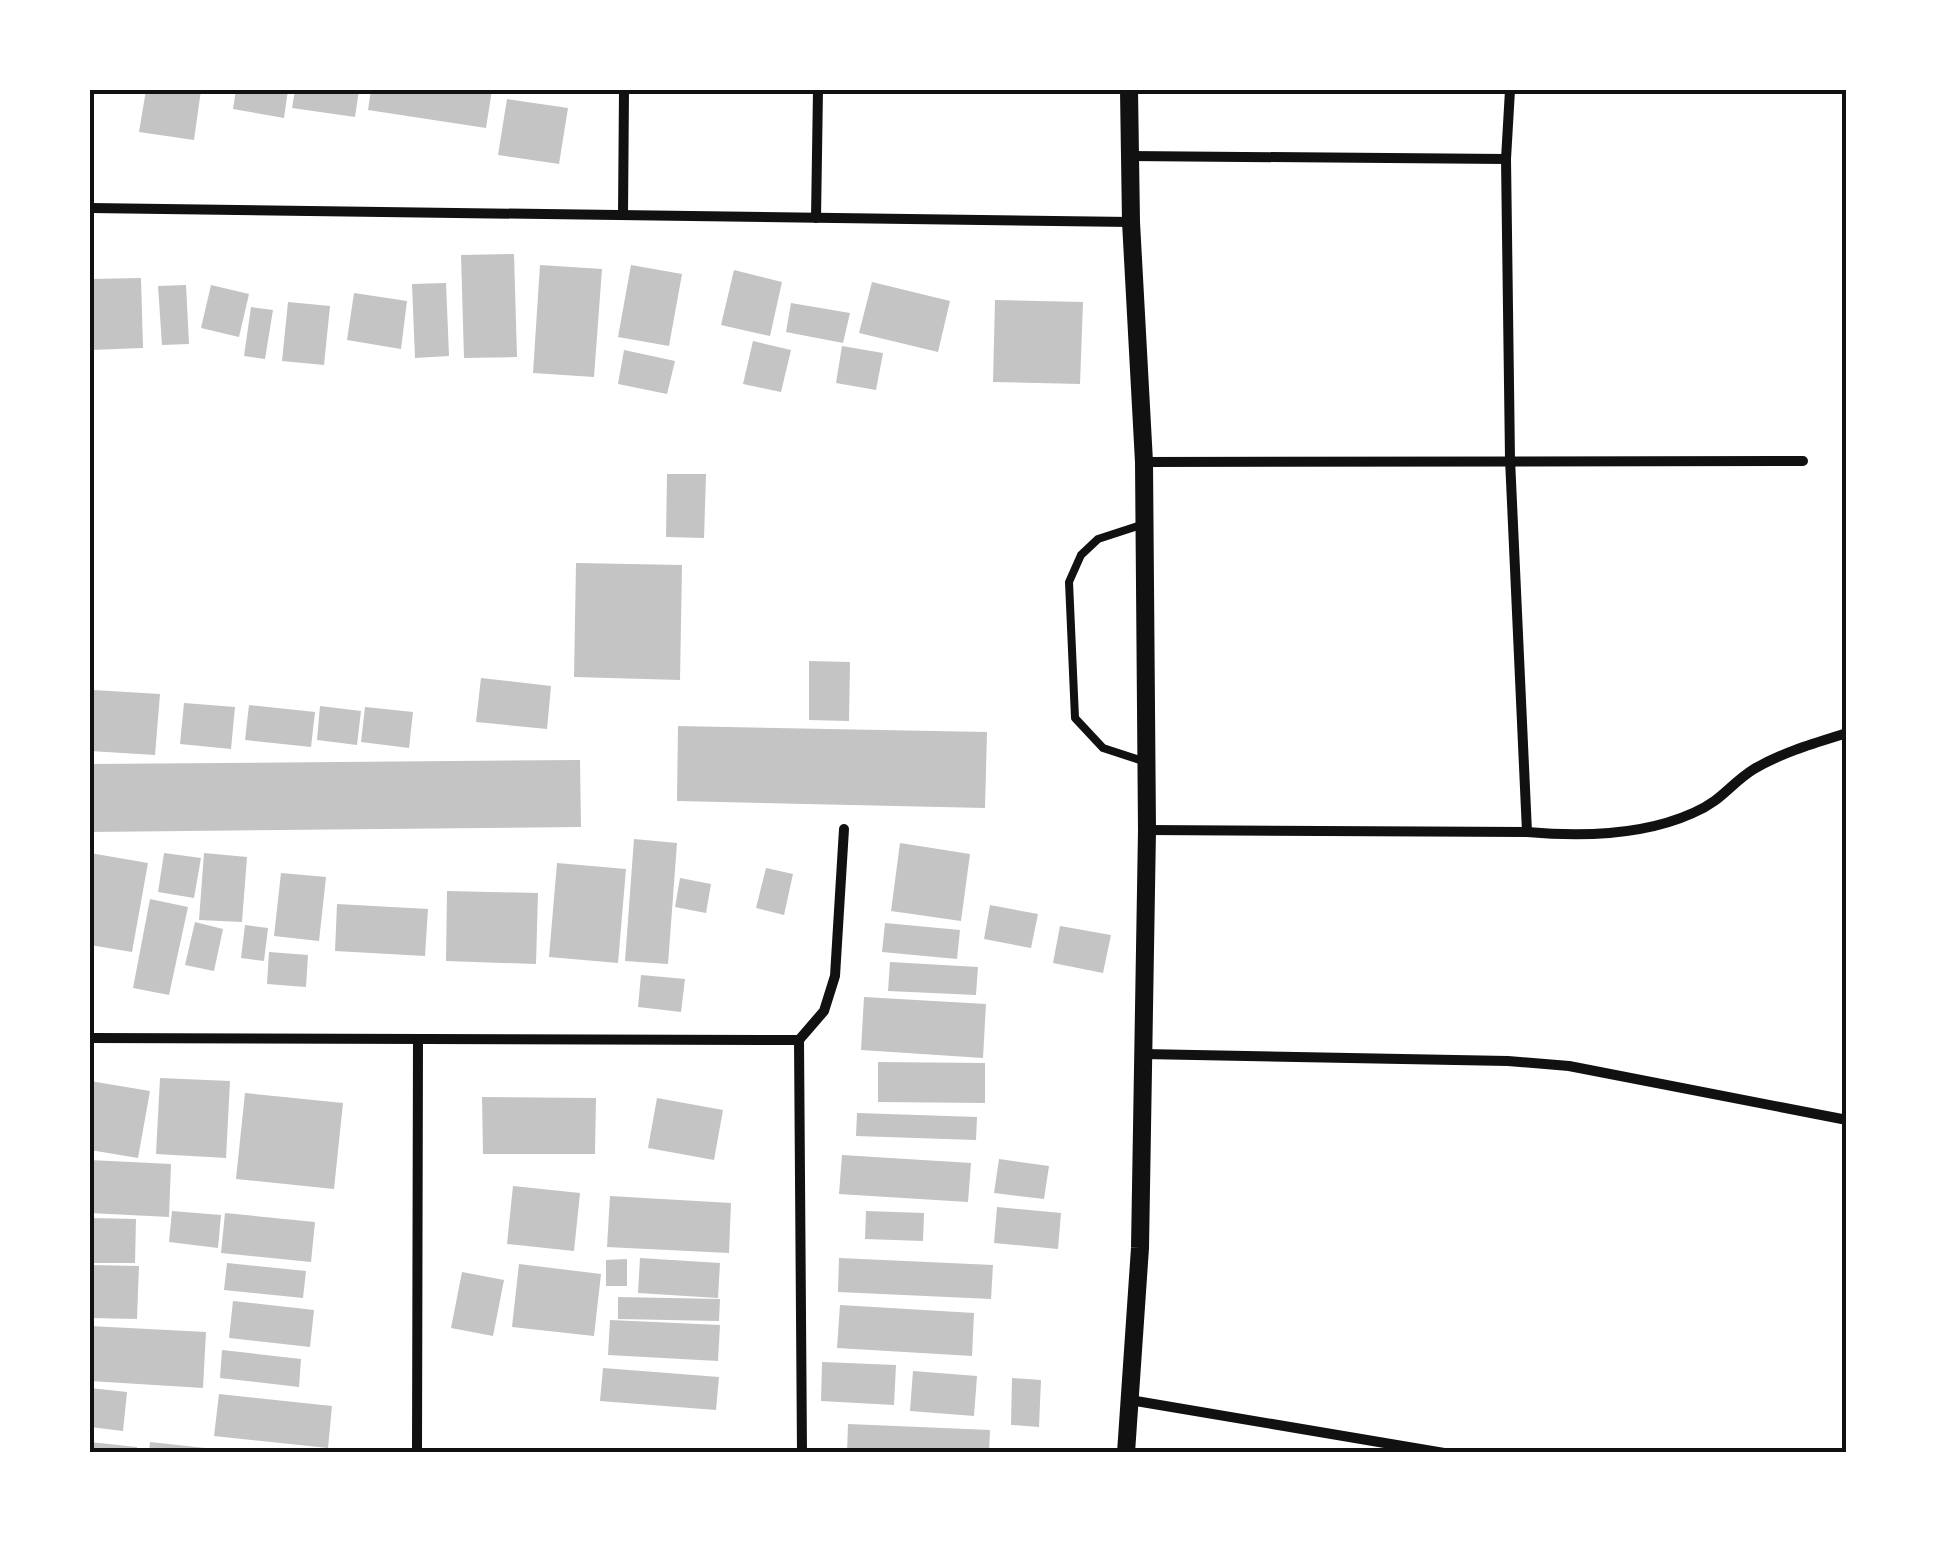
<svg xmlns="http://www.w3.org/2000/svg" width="1937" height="1543" viewBox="0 0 1937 1543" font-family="'Titillium Web',sans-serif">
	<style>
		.building { fill: #c4c4c4 }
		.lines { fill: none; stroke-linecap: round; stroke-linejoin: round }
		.service { stroke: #111; stroke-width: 8 }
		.minor { stroke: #111; stroke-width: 10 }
		.tertiary { stroke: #111; stroke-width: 18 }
		.neatline { fill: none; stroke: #111; stroke-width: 4 }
	</style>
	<rect width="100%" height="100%" fill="#fff"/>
	<g class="building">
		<polygon points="146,90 201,90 194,140 139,132"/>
		<polygon points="236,90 288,90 284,118 233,109"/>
		<polygon points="295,90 359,90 355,117 292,108"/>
		<polygon points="371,90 492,90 486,128 368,110"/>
		<polygon points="507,99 568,108 559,164 498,155"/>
		<polygon points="514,254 517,357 464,358 461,255"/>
		<polygon points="540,265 602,269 594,377 533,373"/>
		<polygon points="631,265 682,274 669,346 618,337"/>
		<polygon points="734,270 782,282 770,336 721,325"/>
		<polygon points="141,278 143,348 90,350 90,279"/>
		<polygon points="872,282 950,301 938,352 859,333"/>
		<polygon points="446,283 449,356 415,358 412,284"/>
		<polygon points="186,285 189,344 162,345 158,286"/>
		<polygon points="211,285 249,294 239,337 201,328"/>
		<polygon points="354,293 407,301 401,349 347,340"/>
		<polygon points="995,300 1083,302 1080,384 993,382"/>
		<polygon points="288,302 330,306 324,365 282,361"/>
		<polygon points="791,303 850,313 843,343 786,332"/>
		<polygon points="251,307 273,310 265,359 244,356"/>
		<polygon points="753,341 791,350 781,392 743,384"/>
		<polygon points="842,346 883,353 876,390 836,383"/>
		<polygon points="624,350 675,361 667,394 618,384"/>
		<polygon points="667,474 706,474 704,538 666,537"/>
		<polygon points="576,563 682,565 680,680 574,677"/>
		<polygon points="809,661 850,662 849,721 809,720"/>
		<polygon points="481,678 551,686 547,729 476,722"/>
		<polygon points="93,690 160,694 155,755 90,751"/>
		<polygon points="184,703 235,707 231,749 180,744"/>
		<polygon points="249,705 315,712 311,747 245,740"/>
		<polygon points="320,706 361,711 357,745 317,740"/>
		<polygon points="365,707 413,712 409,748 361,742"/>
		<polygon points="678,726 987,732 985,808 677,801"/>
		<polygon points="580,760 581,827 91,832 90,764"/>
		<polygon points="634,839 677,843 668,964 625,961"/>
		<polygon points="900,843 970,854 961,921 891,911"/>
		<polygon points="90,853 148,863 132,952 90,945"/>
		<polygon points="164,853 201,858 194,898 158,892"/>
		<polygon points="204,853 247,857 242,922 199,920"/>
		<polygon points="557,863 626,869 618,963 549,957"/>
		<polygon points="766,868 793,874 784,915 756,908"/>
		<polygon points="281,873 326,877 319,941 274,936"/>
		<polygon points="680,878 711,884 706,913 675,907"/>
		<polygon points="447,891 538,893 536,964 446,961"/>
		<polygon points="150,899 188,907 169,995 133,988"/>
		<polygon points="337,904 428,909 425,956 335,951"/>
		<polygon points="990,905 1038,914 1031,948 984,939"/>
		<polygon points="195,922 223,929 214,971 185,965"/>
		<polygon points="885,923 960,930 957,959 882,952"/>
		<polygon points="245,925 268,928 264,961 241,958"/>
		<polygon points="1060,926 1111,935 1103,973 1053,963"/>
		<polygon points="269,952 308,955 306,987 267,984"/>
		<polygon points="890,962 978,967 976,995 888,991"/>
		<polygon points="641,975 685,979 681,1012 638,1007"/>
		<polygon points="864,997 986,1004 983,1058 861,1050"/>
		<polygon points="878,1062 985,1063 985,1103 878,1102"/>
		<polygon points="160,1078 230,1081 226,1158 156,1154"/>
		<polygon points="90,1081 150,1091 138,1158 90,1150"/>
		<polygon points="245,1093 343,1103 334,1189 236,1179"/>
		<polygon points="482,1097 596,1098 595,1154 483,1154"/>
		<polygon points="657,1098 723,1110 714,1160 648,1148"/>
		<polygon points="857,1113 977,1117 976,1140 856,1136"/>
		<polygon points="842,1155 971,1163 968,1202 839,1194"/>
		<polygon points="999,1159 1049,1166 1044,1199 994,1193"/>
		<polygon points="90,1160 171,1164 169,1217 90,1213"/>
		<polygon points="513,1186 580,1193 574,1251 507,1244"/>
		<polygon points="610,1196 731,1203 729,1253 607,1247"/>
		<polygon points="997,1207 1061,1213 1058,1249 994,1243"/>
		<polygon points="172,1211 221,1215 218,1248 169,1242"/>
		<polygon points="866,1211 924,1213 923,1241 865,1239"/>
		<polygon points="225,1213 315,1222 311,1262 221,1253"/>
		<polygon points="90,1218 136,1219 135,1263 90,1263"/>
		<polygon points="640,1258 720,1263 718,1298 638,1293"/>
		<polygon points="839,1258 993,1265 991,1299 838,1292"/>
		<polygon points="627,1259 627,1286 606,1286 606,1260"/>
		<polygon points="227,1263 306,1271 303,1298 224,1290"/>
		<polygon points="519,1264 601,1274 594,1336 512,1327"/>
		<polygon points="90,1265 139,1266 137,1319 90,1318"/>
		<polygon points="462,1272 504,1280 493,1336 451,1328"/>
		<polygon points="618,1297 720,1299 719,1321 618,1319"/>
		<polygon points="233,1301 314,1310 310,1347 229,1338"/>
		<polygon points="840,1305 974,1313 972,1356 837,1348"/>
		<polygon points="610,1320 720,1325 718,1361 608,1355"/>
		<polygon points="90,1326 206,1332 203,1388 90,1381"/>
		<polygon points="222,1350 301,1359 299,1387 220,1378"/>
		<polygon points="822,1362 896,1365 894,1405 821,1401"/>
		<polygon points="603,1368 719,1377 716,1410 600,1401"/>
		<polygon points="913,1371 977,1376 974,1416 910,1411"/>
		<polygon points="1012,1378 1041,1380 1039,1427 1011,1425"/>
		<polygon points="90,1388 127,1392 123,1431 90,1427"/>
		<polygon points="219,1394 332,1406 328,1448 214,1436"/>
		<polygon points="848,1424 990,1430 989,1453 847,1453"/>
		<polygon points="90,1442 137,1447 136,1453 90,1453"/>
		<polygon points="150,1442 224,1450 224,1453 149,1453"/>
	</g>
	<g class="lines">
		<polyline class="service" points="1144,524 1098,539 1081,555 1069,582 1075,718 1103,748 1146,762"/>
		<g class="minor">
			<polyline points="1510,90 1506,159 1510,459 1527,832"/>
			<polyline points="1129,156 1506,159"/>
			<polyline points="90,208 1131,222"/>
			<polyline points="623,215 624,90"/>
			<polyline points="816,218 818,90"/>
			<polyline points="1144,462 1803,461"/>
			<path d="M 1147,830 L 1527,832 C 1582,837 1642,836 1693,813 C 1722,801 1731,783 1754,769 C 1783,752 1815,743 1847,733"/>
			<polyline points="90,1038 799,1040"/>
			<polyline points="1143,1054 1508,1061 1569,1066 1847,1120"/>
			<polyline points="1130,1400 1444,1453"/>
			<polyline points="417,1453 418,1039"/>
			<polyline points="802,1453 799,1040 824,1011 835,976 844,829"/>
		</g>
		<polyline class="tertiary" points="1126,1453 1140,1248 1147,830 1144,462 1131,222 1129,90"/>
	</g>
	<rect width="1937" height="1543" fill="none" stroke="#ffffff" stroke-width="185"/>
	<rect x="92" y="92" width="1752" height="1358" class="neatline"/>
</svg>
